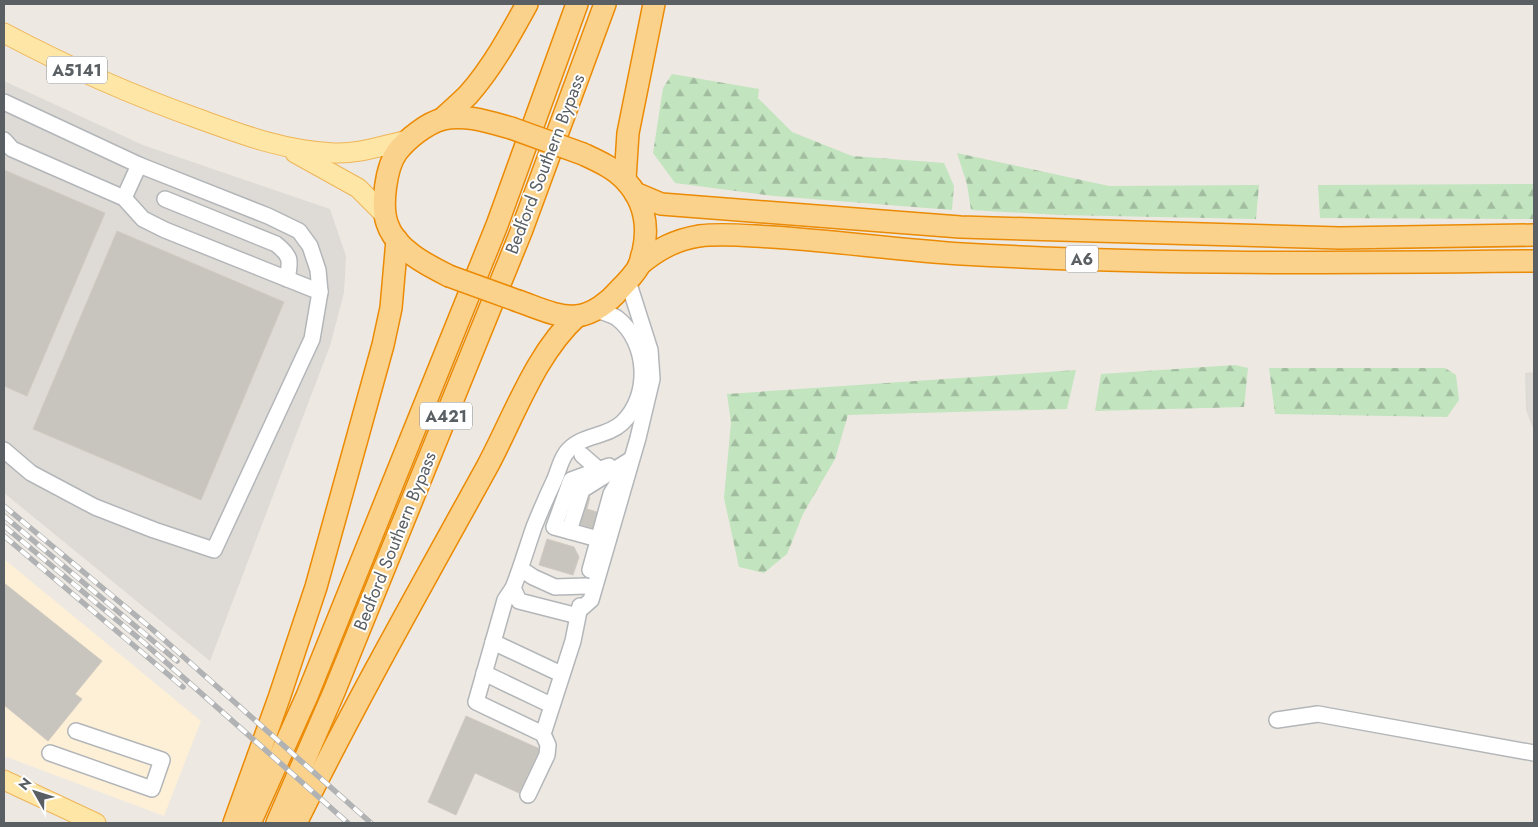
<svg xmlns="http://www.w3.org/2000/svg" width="1538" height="827" viewBox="0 0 1538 827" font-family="Jost,sans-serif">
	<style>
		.commercial { fill: #fdf0d7 }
		.industrial { fill: #dedbd6 }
		.forest { fill: url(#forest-firs) }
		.building { fill: #c8c4be; stroke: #d1cac0 }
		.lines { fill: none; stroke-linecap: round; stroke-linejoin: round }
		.minor-casing { stroke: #b3b6b9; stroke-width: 18 }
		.major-casing { stroke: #efb559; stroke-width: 21 }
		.highway-casing { stroke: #eb8a04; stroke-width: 24 }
		.minor { stroke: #fff; stroke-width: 15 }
		.major { stroke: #fde6a6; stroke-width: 19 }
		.highway { stroke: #fbd28b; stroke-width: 21 }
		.rail-casing { stroke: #b1b2b3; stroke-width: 5.5 }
		.rail { stroke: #fff; stroke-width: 4; stroke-dasharray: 11; stroke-linecap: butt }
		.highway-bridge-casing { stroke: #eb8a04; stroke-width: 24; stroke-linecap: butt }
		.highway-bridge { stroke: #fbd28b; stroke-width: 21 }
		.labels { text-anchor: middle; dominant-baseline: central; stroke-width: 4; stroke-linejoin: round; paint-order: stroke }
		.shield { fill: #fff; stroke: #8c8f92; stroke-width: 1 }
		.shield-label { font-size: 16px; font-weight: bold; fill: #5a5f63 }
		.street-label { font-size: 18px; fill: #5a5f63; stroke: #fff }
	</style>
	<defs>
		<pattern id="forest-firs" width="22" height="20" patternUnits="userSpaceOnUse" patternTransform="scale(1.25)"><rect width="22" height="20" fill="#c2e4be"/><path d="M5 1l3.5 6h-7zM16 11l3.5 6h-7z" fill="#a1bc9e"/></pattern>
	</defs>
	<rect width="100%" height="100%" fill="#ede9e2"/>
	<polygon class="commercial" points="4,559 201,721 164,816 4,756"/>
	<g class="industrial">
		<polygon points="4,81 143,145 330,209 346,256 344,293 330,346 210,661 4,493"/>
		<polygon points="1534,372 1534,431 1526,410 1525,373"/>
	</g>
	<g class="forest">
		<polygon points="672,74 759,89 758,98 792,132 852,156 944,163 954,186 952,210 774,196 675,183 653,153 663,88"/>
		<polygon points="957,153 1109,186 1259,185 1256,219 1059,215 971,210 967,184"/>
		<polygon points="1534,184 1534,219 1320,218 1318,185"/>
		<polygon points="1235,365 1248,368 1244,407 1095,411 1101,374"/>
		<polygon points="1269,368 1445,368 1456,375 1459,400 1447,417 1275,414"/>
		<polygon points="1076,370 1067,409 848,415 835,459 803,514 787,554 764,573 739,567 724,498 731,423 727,394"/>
	</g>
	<g class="building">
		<polygon points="4,170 105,213 27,396 4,386"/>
		<polygon points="117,231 284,302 201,500 33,429"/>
		<polygon points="557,488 590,497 587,509 611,516 606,532 550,516"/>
		<polygon points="547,539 574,547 579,557 573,575 539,565"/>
		<polygon points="4,583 102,661 75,694 82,699 48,741 4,705"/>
		<polygon points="466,716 540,749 519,793 475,773 456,815 428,802"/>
	</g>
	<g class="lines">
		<defs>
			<g id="minor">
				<polyline points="4,102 139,165 268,216 299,231 310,246 318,270 320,292"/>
				<polyline points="4,140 12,149 124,198 143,219 165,230 320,292 312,339 214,550 154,530 95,507 31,473 4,450"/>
				<polyline points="124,198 139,165"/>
				<path d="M 165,199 L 276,244 C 291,256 291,260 287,279"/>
				<path d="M 596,310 C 602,312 611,314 617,318 C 648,342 651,396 622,423 C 606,438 580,434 566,453 C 560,461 558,473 554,481 C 547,496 540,512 534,527 C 527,547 521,568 513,588 L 519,601 L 574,615 L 591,600 L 638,438 L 652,379 L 650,350 L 628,281"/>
				<polyline points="582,455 598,469"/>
				<polyline points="569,531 554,527 571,480 609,466"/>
				<polyline points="598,539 569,531 582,490 630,460"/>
				<polyline points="521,569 533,577 555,587 586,586"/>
				<polyline points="590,570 611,494 622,476"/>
				<polyline points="513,588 505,600 476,702 543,734 573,641 580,606"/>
				<polyline points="493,642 561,674"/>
				<polyline points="484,673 551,705"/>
				<polyline points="1277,720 1318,714 1534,753"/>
				<polyline points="50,753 152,789 162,760 76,731"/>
				<polyline points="528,795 547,755 548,745 543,734"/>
			</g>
			<g id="major">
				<path d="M 4,33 C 68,67 134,96 202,120 C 246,136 286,151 334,153 C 359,154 384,145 408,140"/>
				<polyline points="295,153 358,188 386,216"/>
				<polyline points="4,780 96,823"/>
			</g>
			<g id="highway">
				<path d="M 442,119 C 451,111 460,103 468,95 C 492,68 510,35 527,4"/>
				<polyline points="625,179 628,133 654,4"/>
				<polyline points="635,193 661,204 960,227 1340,238 1534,235"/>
				<path d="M 639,265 C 658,249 675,240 699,236 C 723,233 749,236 772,237 C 835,241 899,250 962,254 C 1153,265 1344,263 1534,261"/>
				<path d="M 449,276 C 427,265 395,249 387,223 C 381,205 386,167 397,152 C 407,139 427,123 443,119 C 466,114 489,122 511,128"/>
				<path d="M 518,301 C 536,307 558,318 577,316 C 593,314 609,302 619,290 C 626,283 634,275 639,266 C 641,262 641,256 643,252 C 649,226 644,200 625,180 C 614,168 598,161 583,154"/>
				<polyline points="234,823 279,698 316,587 383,345 391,308 397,240"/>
				<polyline points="250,823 307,696 497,225 577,4"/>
				<polyline points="277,823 334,692 521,232 605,4"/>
				<path d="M 296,823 C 355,703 422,585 487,467 C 514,417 535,354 577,316"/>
			</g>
		</defs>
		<use href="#minor" class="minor-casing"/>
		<use href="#major" class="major-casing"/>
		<use href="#highway" class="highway-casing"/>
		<use href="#minor" class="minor"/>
		<use href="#major" class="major"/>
		<use href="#highway" class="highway"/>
		<defs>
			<g id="rail">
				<polyline points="4,506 152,629 371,823"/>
				<polyline points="4,516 177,661"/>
				<polyline points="4,526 142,641 348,823"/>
				<polyline points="4,536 183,687"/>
			</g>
		</defs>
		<use href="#rail" class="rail-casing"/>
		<use href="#rail" class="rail"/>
		<defs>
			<g id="highway-bridge">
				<polyline points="511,128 583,154"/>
				<polyline points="449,276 518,301"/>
			</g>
		</defs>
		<use href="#highway-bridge" class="highway-bridge-casing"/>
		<use href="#highway-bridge" class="highway-bridge"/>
	</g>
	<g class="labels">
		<g class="shield">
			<rect x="47" y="56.5" width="60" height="27" rx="4"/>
			<rect x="1066" y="245.5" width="32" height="27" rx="4"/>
			<rect x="420" y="402.5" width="52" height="27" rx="4"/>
		</g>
		<g class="shield-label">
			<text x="77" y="70">A5141</text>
			<text x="1082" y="259">A6</text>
			<text x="446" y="416">A421</text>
		</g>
		<g class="street-label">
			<text transform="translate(545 164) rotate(-69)">Bedford Southern Bypass</text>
			<text transform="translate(395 541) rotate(-68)">Bedford Southern Bypass</text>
		</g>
	</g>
	<rect width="1538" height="827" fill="none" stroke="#5a5f63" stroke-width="10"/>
	<g transform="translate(35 792) rotate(309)" stroke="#ffffff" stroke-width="4" paint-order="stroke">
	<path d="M0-4L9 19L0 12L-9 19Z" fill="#5a5f63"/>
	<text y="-8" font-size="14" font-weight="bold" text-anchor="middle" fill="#5a5f63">N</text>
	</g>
</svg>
